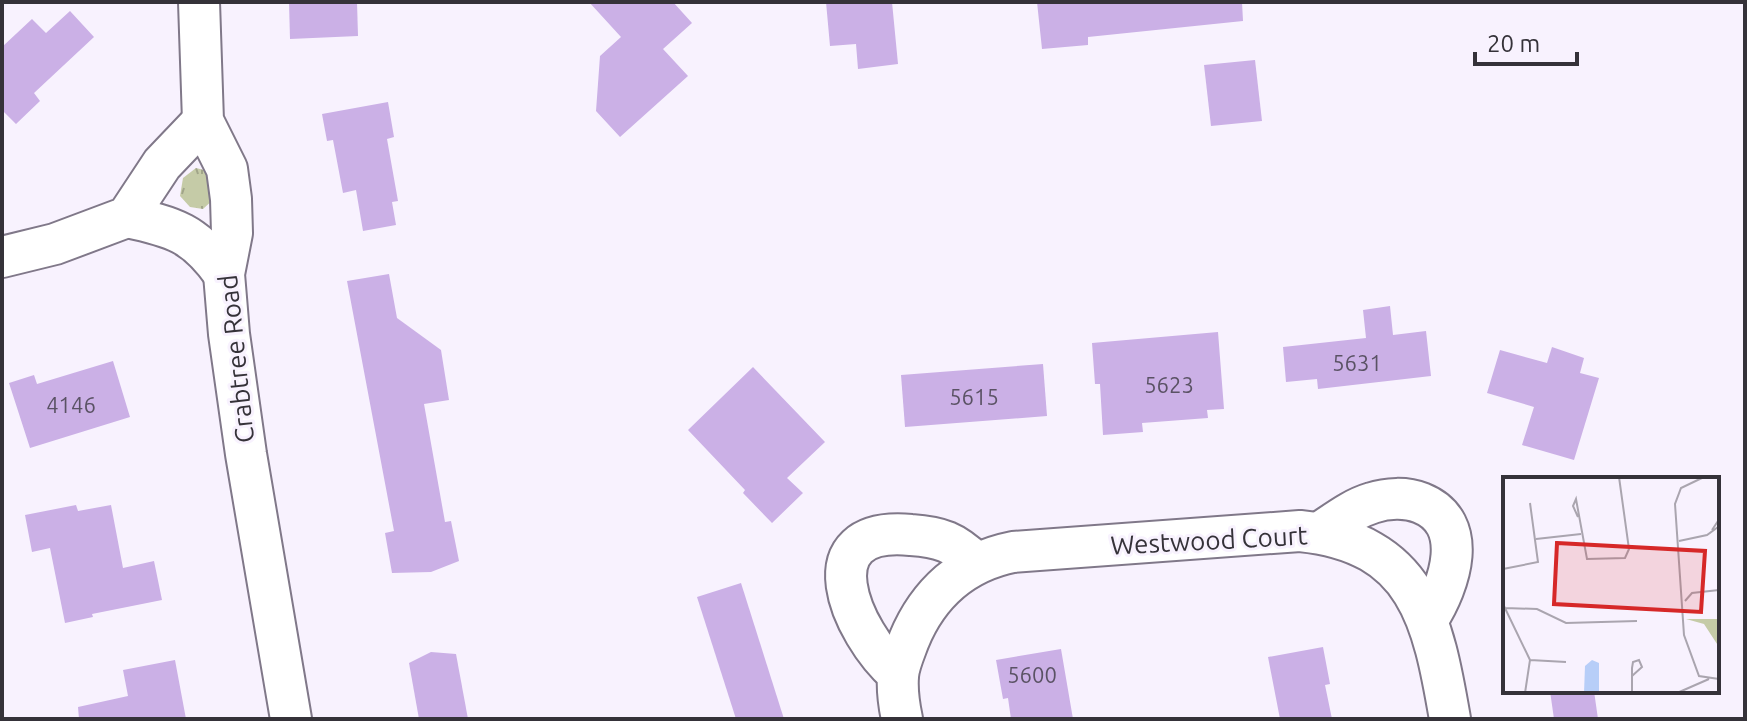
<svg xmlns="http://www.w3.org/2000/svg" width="1747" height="721" viewBox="0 0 1747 721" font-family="Ubuntu,sans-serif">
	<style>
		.grass { fill: url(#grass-tufts) }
		.building { fill: #cbb0e6 }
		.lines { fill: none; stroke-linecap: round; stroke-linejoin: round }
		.street-casing { stroke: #807889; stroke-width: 44 }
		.street { stroke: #fff; stroke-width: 40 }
		.labels { text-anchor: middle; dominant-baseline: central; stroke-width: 6; stroke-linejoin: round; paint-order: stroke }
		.number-label { font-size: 22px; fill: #5a5264 }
		.street-label { font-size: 26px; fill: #353239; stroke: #f8f2fe }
		.inset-road { fill: none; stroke: #aaa5af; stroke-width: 2 }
		.view { fill: #d62828; fill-opacity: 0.15; stroke: #d62828; stroke-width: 4 }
		.inset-edge { fill: none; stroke: #353239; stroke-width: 4 }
	</style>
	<defs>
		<pattern id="grass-tufts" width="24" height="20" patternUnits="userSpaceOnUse" patternTransform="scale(2)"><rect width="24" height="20" fill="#c5cba7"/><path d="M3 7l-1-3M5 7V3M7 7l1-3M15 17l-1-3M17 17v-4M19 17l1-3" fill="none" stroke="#a1a589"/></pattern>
	</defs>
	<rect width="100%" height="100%" fill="#f8f2fe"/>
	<polygon class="grass" points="196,168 212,172 215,198 203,209 190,207 180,196 183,178"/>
	<g class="building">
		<polygon points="289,2 357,2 358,36 290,39"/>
		<polygon points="589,2 673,2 692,23 663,49 688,76 620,137 596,111 600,56 621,37"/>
		<polygon points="826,2 892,2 898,64 858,69 856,44 830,46"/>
		<polygon points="1037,2 1242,2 1243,21 1088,37 1088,45 1042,49"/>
		<polygon points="70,11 94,37 34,93 40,101 16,124 2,110 2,47 32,19 46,33"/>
		<polygon points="1255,60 1262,121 1211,126 1204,65"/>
		<polygon points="388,102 394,137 387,139 398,201 392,202 396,225 363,231 356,190 343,193 333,140 327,141 322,114"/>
		<polygon points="389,274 397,318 441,350 449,400 424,404 445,522 451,521 459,561 431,572 392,573 385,533 394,531 347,281"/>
		<polygon points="1390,306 1393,335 1426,331 1431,376 1318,389 1317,379 1286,382 1283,347 1366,338 1363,310"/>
		<polygon points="1218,332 1224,409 1207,410 1208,418 1142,423 1143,432 1103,435 1100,384 1095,384 1092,343"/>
		<polygon points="1552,347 1584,358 1580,373 1599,378 1574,460 1522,445 1534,407 1487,393 1500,350 1547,363"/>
		<polygon points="113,361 130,417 30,448 9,383 34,375 37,384"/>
		<polygon points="1043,364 1047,416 905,427 901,375"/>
		<polygon points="753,367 825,442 787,478 803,493 772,523 743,493 745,490 688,430"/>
		<polygon points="76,505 78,511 111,505 123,568 154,561 162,600 92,614 93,617 65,623 50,548 32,552 25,515"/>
		<polygon points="741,583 784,719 736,719 697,597"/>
		<polygon points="1323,647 1330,684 1325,685 1332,719 1280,719 1268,657"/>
		<polygon points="1061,649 1073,719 1011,719 1008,698 1003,699 996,660"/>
		<polygon points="431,652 456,654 468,719 419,719 409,663"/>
		<polygon points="175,660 186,719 79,719 78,707 128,696 123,670"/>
		<polygon points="1550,691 1594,691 1598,719 1554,719"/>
	</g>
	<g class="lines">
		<defs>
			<g id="street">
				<polyline points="199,2 203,121 227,169 231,199 232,233 224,274 229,334 246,454 291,719"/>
				<path d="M 127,217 C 174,227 195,233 224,274"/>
				<polyline points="2,257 55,244 127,217 162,164 203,121"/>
				<path d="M 1319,533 C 1336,522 1352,509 1372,503 C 1387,498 1406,497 1421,503 C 1471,523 1450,585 1428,619"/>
				<path d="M 898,674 C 851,633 804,525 911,535 C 941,537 954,542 976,563"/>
				<path d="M 902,719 C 899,705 897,690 898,676 C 899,664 905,651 909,640 C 928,594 963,562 1013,552 L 1300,531 C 1418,543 1433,620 1450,719"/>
			</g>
		</defs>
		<use href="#street" class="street-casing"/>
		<use href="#street" class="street"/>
	</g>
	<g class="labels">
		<g class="number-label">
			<text x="1357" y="362">5631</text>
			<text x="1169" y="384">5623</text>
			<text x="974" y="396">5615</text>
			<text x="71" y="404">4146</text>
			<text x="1032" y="674">5600</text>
		</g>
		<g class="street-label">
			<text transform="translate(236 359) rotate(-96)">Crabtree Road</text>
			<text transform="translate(1209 540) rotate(-3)">Westwood Court</text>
		</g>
	</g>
	<g transform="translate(1503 477)">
		<rect width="216" height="216" fill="#f8f2fe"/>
		<path d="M 183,142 L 216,142 L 216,170 L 201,147 Z" fill="#c5cba7"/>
		<path d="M 89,183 L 96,186 L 96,216 L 81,216 L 82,189 Z" fill="#b7cef8"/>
		<path class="inset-road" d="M 201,0 L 178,11 L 172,27 L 181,158 L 196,199 L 216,202M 75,40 L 70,29 L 73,22 L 84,82 L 122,81 L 126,72 L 116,0M 33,62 L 78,57M 176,64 L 204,58 L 215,50 L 215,44 L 209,53M 0,92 L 35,85 L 27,26M 182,124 L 189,116 L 216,113M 0,127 L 27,183 L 22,216M 2,131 L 34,132 L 63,146 L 134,144M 27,183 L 63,185M 129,199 L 139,190 L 136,183 L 130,185 L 129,191 L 129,216M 174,216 L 206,202"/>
		<path class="view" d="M 54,66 L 202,74 L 198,135 L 51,127 Z"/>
		<rect width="216" height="216" class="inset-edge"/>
	</g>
	<rect width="1747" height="721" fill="none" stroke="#353239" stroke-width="8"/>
	<path d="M1475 52v12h102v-12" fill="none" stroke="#353239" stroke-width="4"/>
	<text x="1487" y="52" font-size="24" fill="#353239" stroke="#f8f2fe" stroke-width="6" paint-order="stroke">20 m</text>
</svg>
